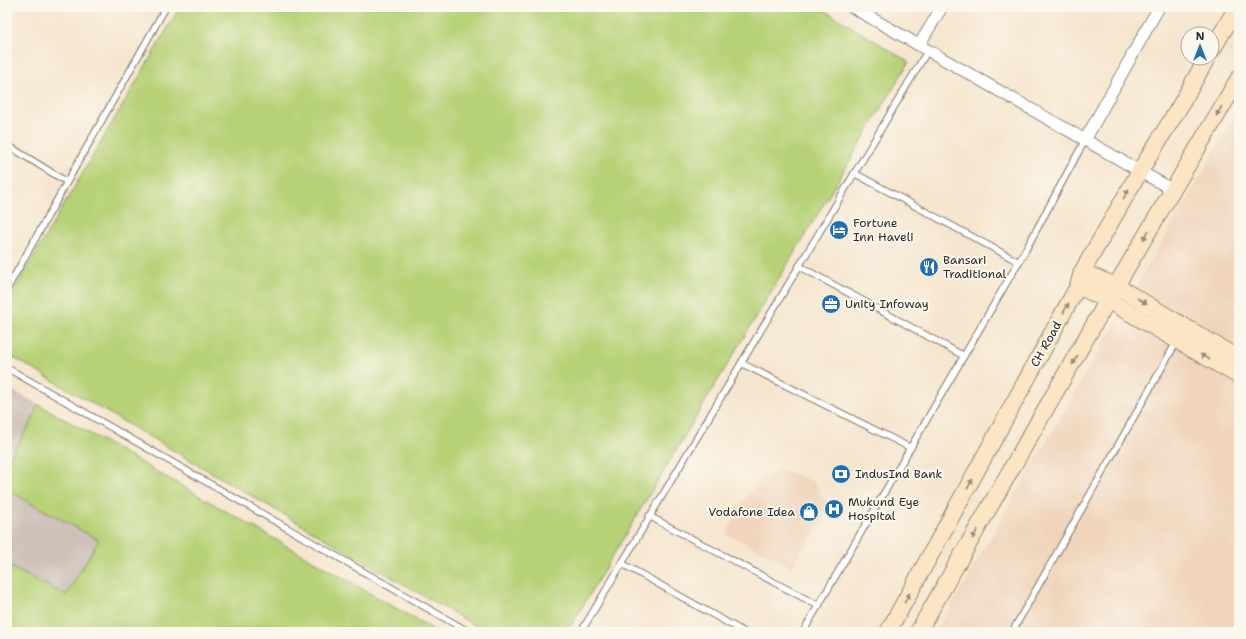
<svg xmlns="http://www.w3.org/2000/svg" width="1246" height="639" viewBox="0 0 1246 639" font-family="'Shantell Sans',sans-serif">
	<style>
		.built { fill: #f0d5bc }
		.industrial { fill: #cec1b9 }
		.green { fill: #b6d176; stroke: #707e50 }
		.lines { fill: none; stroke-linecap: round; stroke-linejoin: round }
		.lane-casing { stroke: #90887d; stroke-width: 8 }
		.street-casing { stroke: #90887d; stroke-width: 13 }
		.secondary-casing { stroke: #90887d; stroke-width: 18 }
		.lane { stroke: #fff; stroke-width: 5.5 }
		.street { stroke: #fff; stroke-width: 11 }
		.secondary { stroke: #fce5c4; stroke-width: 16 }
		.oneway { fill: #948878 }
		.labels { text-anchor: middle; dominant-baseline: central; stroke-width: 4; stroke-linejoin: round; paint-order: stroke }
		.poi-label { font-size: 12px; fill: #2b2b2b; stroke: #fbf7ec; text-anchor: start }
		.street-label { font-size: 12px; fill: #2b2b2b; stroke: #fbf7ec }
	</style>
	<rect width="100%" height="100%" fill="#fbf7ec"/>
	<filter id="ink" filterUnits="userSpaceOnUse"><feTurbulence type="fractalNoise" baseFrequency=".025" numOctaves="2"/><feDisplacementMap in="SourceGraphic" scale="8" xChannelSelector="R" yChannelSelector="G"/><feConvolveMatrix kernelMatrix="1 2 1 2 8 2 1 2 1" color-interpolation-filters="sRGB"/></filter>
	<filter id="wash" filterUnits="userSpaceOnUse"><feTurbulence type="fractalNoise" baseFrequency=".012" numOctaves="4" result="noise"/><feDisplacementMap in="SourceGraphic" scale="16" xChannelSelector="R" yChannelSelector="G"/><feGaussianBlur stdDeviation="0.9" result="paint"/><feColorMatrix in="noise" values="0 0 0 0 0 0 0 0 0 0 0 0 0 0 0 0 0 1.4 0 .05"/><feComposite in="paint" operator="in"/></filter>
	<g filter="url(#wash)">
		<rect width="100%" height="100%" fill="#f6e6cf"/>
		<g class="built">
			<polygon points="1239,109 1239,632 936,632"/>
			<polygon points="784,470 814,482 827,504 821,523 792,567 727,534 741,504 754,487 766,476"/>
		</g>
		<g class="industrial">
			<polygon points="7,388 38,404 32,421 7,463"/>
			<polygon points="7,490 99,540 66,595 7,565"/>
		</g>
		<g class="green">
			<polygon points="180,7 819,7 909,62 567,632 486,632 7,354 7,302"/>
			<polygon points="38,404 438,632 7,632 7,565 66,595 99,540 7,490 7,463 32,421"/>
		</g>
	</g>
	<g filter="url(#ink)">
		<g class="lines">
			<defs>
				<g id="lane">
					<polyline points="7,145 67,182 7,289"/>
					<polyline points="854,173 1019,262"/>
					<polyline points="67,182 166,7"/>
					<polyline points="799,266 964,356"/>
					<polyline points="741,363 911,448"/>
					<polyline points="7,368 469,632"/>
					<polyline points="649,516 819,606"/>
					<polyline points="621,563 744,632"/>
					<polyline points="581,632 928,50"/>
					<polyline points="803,632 1025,251 1085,140"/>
					<polyline points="1012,632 1177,341"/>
				</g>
				<g id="street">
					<polyline points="852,7 1173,190"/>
					<polyline points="919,45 942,7"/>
					<polyline points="1085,140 1159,7"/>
				</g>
				<g id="secondary">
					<polyline points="1212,50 1237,7"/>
					<polyline points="1082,272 1116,286 1239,359"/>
					<polyline points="1078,286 1109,301 1239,376"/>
					<polyline points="888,632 1078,286 1082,272 1140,171 1180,106 1207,58"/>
					<polyline points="918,632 1116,286 1239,78"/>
				</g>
			</defs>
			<use href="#lane" class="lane-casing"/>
			<use href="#street" class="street-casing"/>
			<use href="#secondary" class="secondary-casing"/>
			<use href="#lane" class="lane"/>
			<use href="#street" class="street"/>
			<use href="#secondary" class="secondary"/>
		</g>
		<defs><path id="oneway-solid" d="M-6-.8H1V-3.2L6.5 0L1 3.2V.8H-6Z"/></defs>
		<g class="oneway">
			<use href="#oneway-solid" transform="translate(1219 111) rotate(120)"/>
			<use href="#oneway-solid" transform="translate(1126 194) rotate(-60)"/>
			<use href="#oneway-solid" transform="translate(1146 235) rotate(121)"/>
			<use href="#oneway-solid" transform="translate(1142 301) rotate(31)"/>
			<use href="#oneway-solid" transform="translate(1066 308) rotate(-61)"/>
			<use href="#oneway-solid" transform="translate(1205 357) rotate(-150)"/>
			<use href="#oneway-solid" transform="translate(1075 360) rotate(120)"/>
			<use href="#oneway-solid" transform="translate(970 484) rotate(-61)"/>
			<use href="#oneway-solid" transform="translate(975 534) rotate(120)"/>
			<use href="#oneway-solid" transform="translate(907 598) rotate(-61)"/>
		</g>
	</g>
	<defs>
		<symbol id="hotel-disc" viewBox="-11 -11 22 22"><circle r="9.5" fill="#1f6fb2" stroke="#fbf7ec"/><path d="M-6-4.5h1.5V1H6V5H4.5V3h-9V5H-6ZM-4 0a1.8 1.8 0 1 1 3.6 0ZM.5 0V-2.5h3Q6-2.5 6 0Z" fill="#fff"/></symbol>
		<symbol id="restaurant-disc" viewBox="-11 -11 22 22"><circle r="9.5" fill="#1f6fb2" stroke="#fbf7ec"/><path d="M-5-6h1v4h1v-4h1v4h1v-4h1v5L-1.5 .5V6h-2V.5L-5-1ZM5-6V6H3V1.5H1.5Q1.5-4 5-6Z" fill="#fff"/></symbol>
		<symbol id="office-disc" viewBox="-11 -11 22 22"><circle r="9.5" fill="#1f6fb2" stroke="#fbf7ec"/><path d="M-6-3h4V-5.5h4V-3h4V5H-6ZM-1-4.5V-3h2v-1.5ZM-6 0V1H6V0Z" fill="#fff"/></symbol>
		<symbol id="bank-disc" viewBox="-11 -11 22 22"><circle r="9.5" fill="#1f6fb2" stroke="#fbf7ec"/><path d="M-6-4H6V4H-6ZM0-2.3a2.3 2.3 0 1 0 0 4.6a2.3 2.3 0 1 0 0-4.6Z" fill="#fff"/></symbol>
		<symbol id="hospital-disc" viewBox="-11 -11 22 22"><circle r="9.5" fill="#1f6fb2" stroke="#fbf7ec"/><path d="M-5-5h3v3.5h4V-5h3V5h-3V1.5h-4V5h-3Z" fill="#fff"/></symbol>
		<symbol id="shop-disc" viewBox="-11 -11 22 22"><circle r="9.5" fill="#1f6fb2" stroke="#fbf7ec"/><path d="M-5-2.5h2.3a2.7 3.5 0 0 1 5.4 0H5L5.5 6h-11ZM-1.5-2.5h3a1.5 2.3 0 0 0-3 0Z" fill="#fff"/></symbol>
	</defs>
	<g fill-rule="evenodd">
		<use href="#hotel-disc" x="828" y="219" width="22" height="22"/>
		<use href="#restaurant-disc" x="918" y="256" width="22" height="22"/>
		<use href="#office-disc" x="820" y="293" width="22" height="22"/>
		<use href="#bank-disc" x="830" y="463" width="22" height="22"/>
		<use href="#hospital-disc" x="823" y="498" width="22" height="22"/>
		<use href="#shop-disc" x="798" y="501" width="22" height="22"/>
	</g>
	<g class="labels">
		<g class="poi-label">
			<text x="853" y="223">Fortune<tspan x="853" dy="14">Inn Haveli</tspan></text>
			<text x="943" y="260">Bansari<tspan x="943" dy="14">Traditional</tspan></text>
			<text x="845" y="304">Unity Infoway</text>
			<text x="855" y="474">IndusInd Bank</text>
			<text x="848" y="502">Mukund Eye<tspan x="848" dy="14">Hospital</tspan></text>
			<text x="795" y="512" text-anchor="end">Vodafone Idea</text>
		</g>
		<g class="street-label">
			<text transform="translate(1046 344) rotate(-61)">CH Road</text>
		</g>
	</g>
	<rect width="1246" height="639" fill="none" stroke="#fbf7ec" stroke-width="24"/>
	<g transform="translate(1200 46)"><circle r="19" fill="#fbf7ec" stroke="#a8a59f"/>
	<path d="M0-3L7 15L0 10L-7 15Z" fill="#1f6fb2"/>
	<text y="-6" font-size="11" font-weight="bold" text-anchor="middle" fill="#2b2b2b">N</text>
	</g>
</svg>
